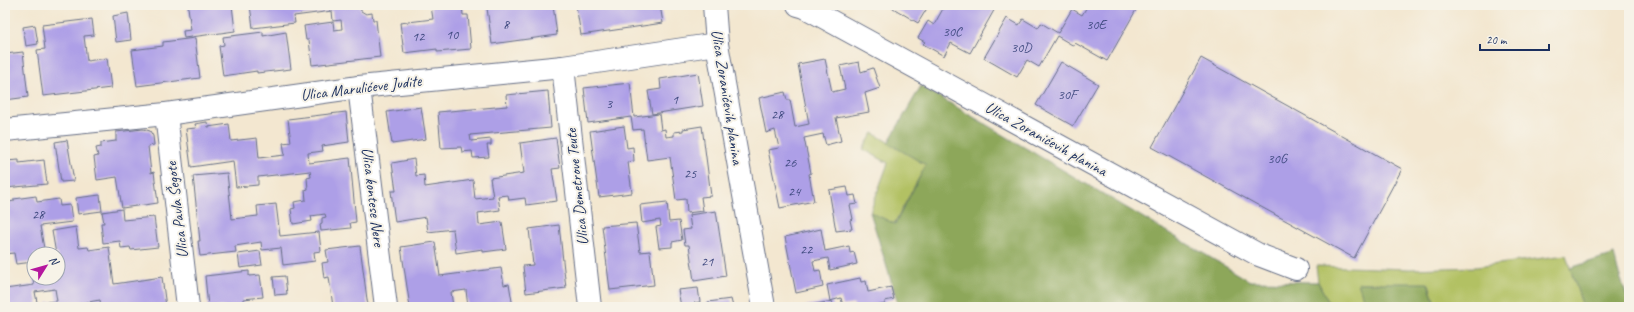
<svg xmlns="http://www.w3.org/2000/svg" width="1634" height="312" viewBox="0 0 1634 312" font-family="Caveat,sans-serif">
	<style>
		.green { fill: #b2c164; stroke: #667861 }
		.forest { fill: #8da75a; stroke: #546b5c }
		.building { fill: #ad9fe7 }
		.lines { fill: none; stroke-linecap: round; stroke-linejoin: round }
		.minor-casing { stroke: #676f86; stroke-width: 24 }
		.minor { stroke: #fff; stroke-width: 22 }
		.labels { text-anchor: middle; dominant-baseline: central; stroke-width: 4; stroke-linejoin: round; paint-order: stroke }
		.number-label { font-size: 14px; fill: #404b80 }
		.street-label { font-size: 16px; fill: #1b2f5e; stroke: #f7f3e8 }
	</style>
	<rect width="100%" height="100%" fill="#f7f3e8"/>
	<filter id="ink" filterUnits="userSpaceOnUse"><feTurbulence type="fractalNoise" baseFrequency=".025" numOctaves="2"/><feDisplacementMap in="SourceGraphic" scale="8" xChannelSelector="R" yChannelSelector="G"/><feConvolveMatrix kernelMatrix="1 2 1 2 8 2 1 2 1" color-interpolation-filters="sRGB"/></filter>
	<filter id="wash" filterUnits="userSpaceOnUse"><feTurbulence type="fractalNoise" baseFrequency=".012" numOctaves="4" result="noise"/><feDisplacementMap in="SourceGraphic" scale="16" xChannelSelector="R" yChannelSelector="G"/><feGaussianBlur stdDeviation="0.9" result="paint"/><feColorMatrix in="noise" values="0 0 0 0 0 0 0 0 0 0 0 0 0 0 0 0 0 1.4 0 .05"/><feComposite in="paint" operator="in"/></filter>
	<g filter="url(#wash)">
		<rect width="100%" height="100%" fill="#f3e7d0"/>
		<g class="green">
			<polygon points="873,133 926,165 894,224 870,212 888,163 863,149"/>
			<polygon points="1566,255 1583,307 1436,307 1429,284 1359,283 1366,307 1331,307 1318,282 1316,266 1409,269 1476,267"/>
		</g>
		<g class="forest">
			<polygon points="921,86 1250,281 1318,282 1331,307 899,307 870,212 895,224 926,165 888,143"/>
			<polygon points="1614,254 1618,271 1629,302 1629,307 1583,307 1570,268"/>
			<polygon points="1358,283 1428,283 1436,307 1366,307"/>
		</g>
		<g id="blocks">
			<g class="building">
				<polygon points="201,5 232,5 235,31 184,38 183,31 191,30 188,7"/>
				<polygon points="250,5 360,5 361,11 366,14 372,13 373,20 376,20 380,57 312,65 309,40 306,40 304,26 333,22 334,30 342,29 341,20 333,21 332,11 294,16 295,23 253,28"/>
				<polygon points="441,5 462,5 463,15 468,15 471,49 437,52 437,49 404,53 400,23 433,19 431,6"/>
				<polygon points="500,5 553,5 557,35 492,44 487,8 500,6"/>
				<polygon points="576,5 660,5 663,23 581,35"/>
				<polygon points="888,5 929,5 918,23"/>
				<polygon points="945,5 997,5 970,53 951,43 944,56 923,44 925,42 918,38 928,21 934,25"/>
				<polygon points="1088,5 1118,6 1126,5 1136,10 1107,61 1075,43 1074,46 1057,36 1039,67 1027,60 1017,77 984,58 1007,18 1019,25 1023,19 1038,28 1041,23 1058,33 1072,9 1082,15"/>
				<polygon points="128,13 131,40 116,42 113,16"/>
				<polygon points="92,19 94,35 84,36 87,61 107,58 111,88 43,96 37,50 45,49 42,25"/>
				<polygon points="35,25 38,44 26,46 23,27"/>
				<polygon points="263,32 263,36 286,32 291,69 257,73 257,71 223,76 219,46 224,45 223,37"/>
				<polygon points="195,38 200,78 137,86 132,50 163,46 163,42"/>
				<polygon points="23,52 28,97 5,100 5,54"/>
				<polygon points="1201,58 1402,169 1354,258 1152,147"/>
				<polygon points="825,59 832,92 845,89 840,66 859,62 861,72 873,68 880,88 865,93 869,112 836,118 841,141 826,145 823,134 804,138 811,173 809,174 814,201 780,208 768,150 779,148 775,130 766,133 759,98 785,92 787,100 790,100 795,127 809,124 798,64"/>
				<polygon points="1061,62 1098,84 1073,126 1036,105"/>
				<polygon points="698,73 703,106 652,114 648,91 661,89 660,79"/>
				<polygon points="630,83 634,117 659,114 661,130 665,129 666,137 674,136 674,132 683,131 683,129 702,126 711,196 701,197 703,211 687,213 686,199 676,200 670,157 647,160 643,129 633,130 631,117 588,123 584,88"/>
				<polygon points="548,91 551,128 470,135 471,141 491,139 491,145 487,145 489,157 473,158 472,151 462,152 461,147 441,148 438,112 507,106 506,95"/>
				<polygon points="421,107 426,139 392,144 387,112"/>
				<polygon points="346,112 349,142 322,146 323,151 308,153 309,163 350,158 356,222 350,223 351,228 321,231 320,224 322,223 322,218 326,217 325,214 311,216 312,221 293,224 291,209 295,208 294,202 306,200 305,190 308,189 307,178 311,177 310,171 258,177 258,185 236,187 233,161 191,167 186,129 196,128 195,124 207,122 208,127 229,124 231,141 257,138 259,158 285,155 283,143 291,142 288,119"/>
				<polygon points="624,126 627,148 633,147 634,161 628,162 632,193 599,197 590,131"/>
				<polygon points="143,129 150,131 153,136 154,145 148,146 151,173 154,172 158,203 122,208 117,177 97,180 94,157 98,156 96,148 101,147 101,143 116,141 116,132"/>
				<polygon points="556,138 560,168 552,169 557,201 526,205 525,198 509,200 508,195 498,196 500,210 478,213 479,225 502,222 506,249 483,252 483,249 456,253 453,229 428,232 426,217 395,222 391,191 396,191 392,163 414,159 416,176 424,175 425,187 473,180 475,199 493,197 490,178 524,173 520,143"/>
				<polygon points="67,140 74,181 61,182 55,142"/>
				<polygon points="19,160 19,163 44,160 47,184 5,188 5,161"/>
				<polygon points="227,173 232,219 258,216 257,206 276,204 280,236 319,232 321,251 314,252 315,261 283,265 281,248 262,250 261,242 235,246 236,252 200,256 198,241 200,241 193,176"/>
				<polygon points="847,187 849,196 855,195 857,204 850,205 853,219 850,220 852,229 836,231 829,190"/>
				<polygon points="100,195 102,211 78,214 76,198"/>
				<polygon points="36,196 37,202 59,199 60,206 70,205 72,222 40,226 45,254 34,254 34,262 16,264 14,253 5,254 5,203 14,201 14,199"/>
				<polygon points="667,202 669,222 679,221 682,240 672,242 672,247 659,248 656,227 661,226 660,220 642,223 640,205"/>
				<polygon points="122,209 123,220 154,217 158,247 131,250 130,247 121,248 120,241 103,243 101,223 104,223 102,212"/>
				<polygon points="716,211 726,276 694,281 689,245 685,245 683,230 691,229 689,215"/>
				<polygon points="636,223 640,252 650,251 654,285 610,290 602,226"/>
				<polygon points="559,225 566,288 526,293 523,266 533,265 529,229"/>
				<polygon points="76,227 79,248 88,247 89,250 109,247 114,284 162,277 166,307 101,307 100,300 82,303 83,307 48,307 47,302 57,301 55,289 35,292 38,307 6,307 5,289 34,285 33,278 58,278 58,254 56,254 52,231"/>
				<polygon points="821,229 825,251 849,246 850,253 854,252 857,264 830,270 828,258 813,261 815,271 820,270 823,287 796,293 785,237"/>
				<polygon points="435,242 440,276 501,268 504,285 509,284 513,307 468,307 466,290 451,292 453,307 410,307 401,247"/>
				<polygon points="360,246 368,307 333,307 329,277 324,278 322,263 328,262 326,250"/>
				<polygon points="260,251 262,265 240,268 238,254"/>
				<polygon points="249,271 249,276 260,275 263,297 243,299 243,307 208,307 205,276"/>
				<polygon points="285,276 287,294 275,295 273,277"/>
				<polygon points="860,278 861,282 866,281 868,292 891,287 894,299 885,301 885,304 872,307 854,307 854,304 843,306 841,298 830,301 827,285"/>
				<polygon points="698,288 700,302 694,303 694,307 681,307 678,290"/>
				<polygon points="731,299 733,307 705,307 708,302"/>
				<polygon points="832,301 833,307 806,307 806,306"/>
			</g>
		</g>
	</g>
	<g filter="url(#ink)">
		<use href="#blocks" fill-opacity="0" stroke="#676f86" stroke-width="1"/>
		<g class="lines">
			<defs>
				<g id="minor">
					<polyline points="714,5 717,44 764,307"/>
					<polyline points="798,5 805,7 1259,255 1296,269"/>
					<polyline points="563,67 590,307"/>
					<polyline points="359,87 386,307"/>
					<polyline points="166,114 188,307"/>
					<polyline points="5,130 166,114 359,87 563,67 717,44"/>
				</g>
			</defs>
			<use href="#minor" class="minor-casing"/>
			<use href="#minor" class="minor"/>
		</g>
	</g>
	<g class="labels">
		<g class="number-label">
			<text x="506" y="24">8</text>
			<text x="1096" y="24">30E</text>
			<text x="952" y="31">30C</text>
			<text x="452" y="34">10</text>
			<text x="418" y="36">12</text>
			<text x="1021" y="47">30D</text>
			<text x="1067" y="94">30F</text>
			<text x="675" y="99">1</text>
			<text x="609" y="103">3</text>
			<text x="777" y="114">28</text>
			<text x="1277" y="158">30G</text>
			<text x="790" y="162">26</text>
			<text x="690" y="173">25</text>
			<text x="794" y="191">24</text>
			<text x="38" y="214">28</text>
			<text x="806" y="249">22</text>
			<text x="707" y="261">21</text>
		</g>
		<g class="street-label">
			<text transform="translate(361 88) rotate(-7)">Ulica Marulićeve Judite</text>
			<text transform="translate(727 97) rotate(81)">Ulica Zoranićevih planina</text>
			<text transform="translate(1046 139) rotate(29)">Ulica Zoranićevih planina</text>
			<text transform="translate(577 187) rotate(-96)">Ulica Demetrove Teute</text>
			<text transform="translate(373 197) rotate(83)">Ulica kontese Nere</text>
			<text transform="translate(177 210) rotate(-97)">Ulica Pavla Šegote</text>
		</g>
	</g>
	<rect width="1634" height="312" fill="none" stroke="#f7f3e8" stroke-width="20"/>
	<g transform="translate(46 266) rotate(53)"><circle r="19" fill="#f7f3e8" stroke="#9fa5b1"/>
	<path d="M0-3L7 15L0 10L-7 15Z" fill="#b5179e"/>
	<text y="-6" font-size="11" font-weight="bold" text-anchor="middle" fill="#1b2f5e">N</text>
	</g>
	<path d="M1480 44v6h69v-6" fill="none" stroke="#1b2f5e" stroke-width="2"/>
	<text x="1486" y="44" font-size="12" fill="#1b2f5e" stroke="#f7f3e8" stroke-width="3" paint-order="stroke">20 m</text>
</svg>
